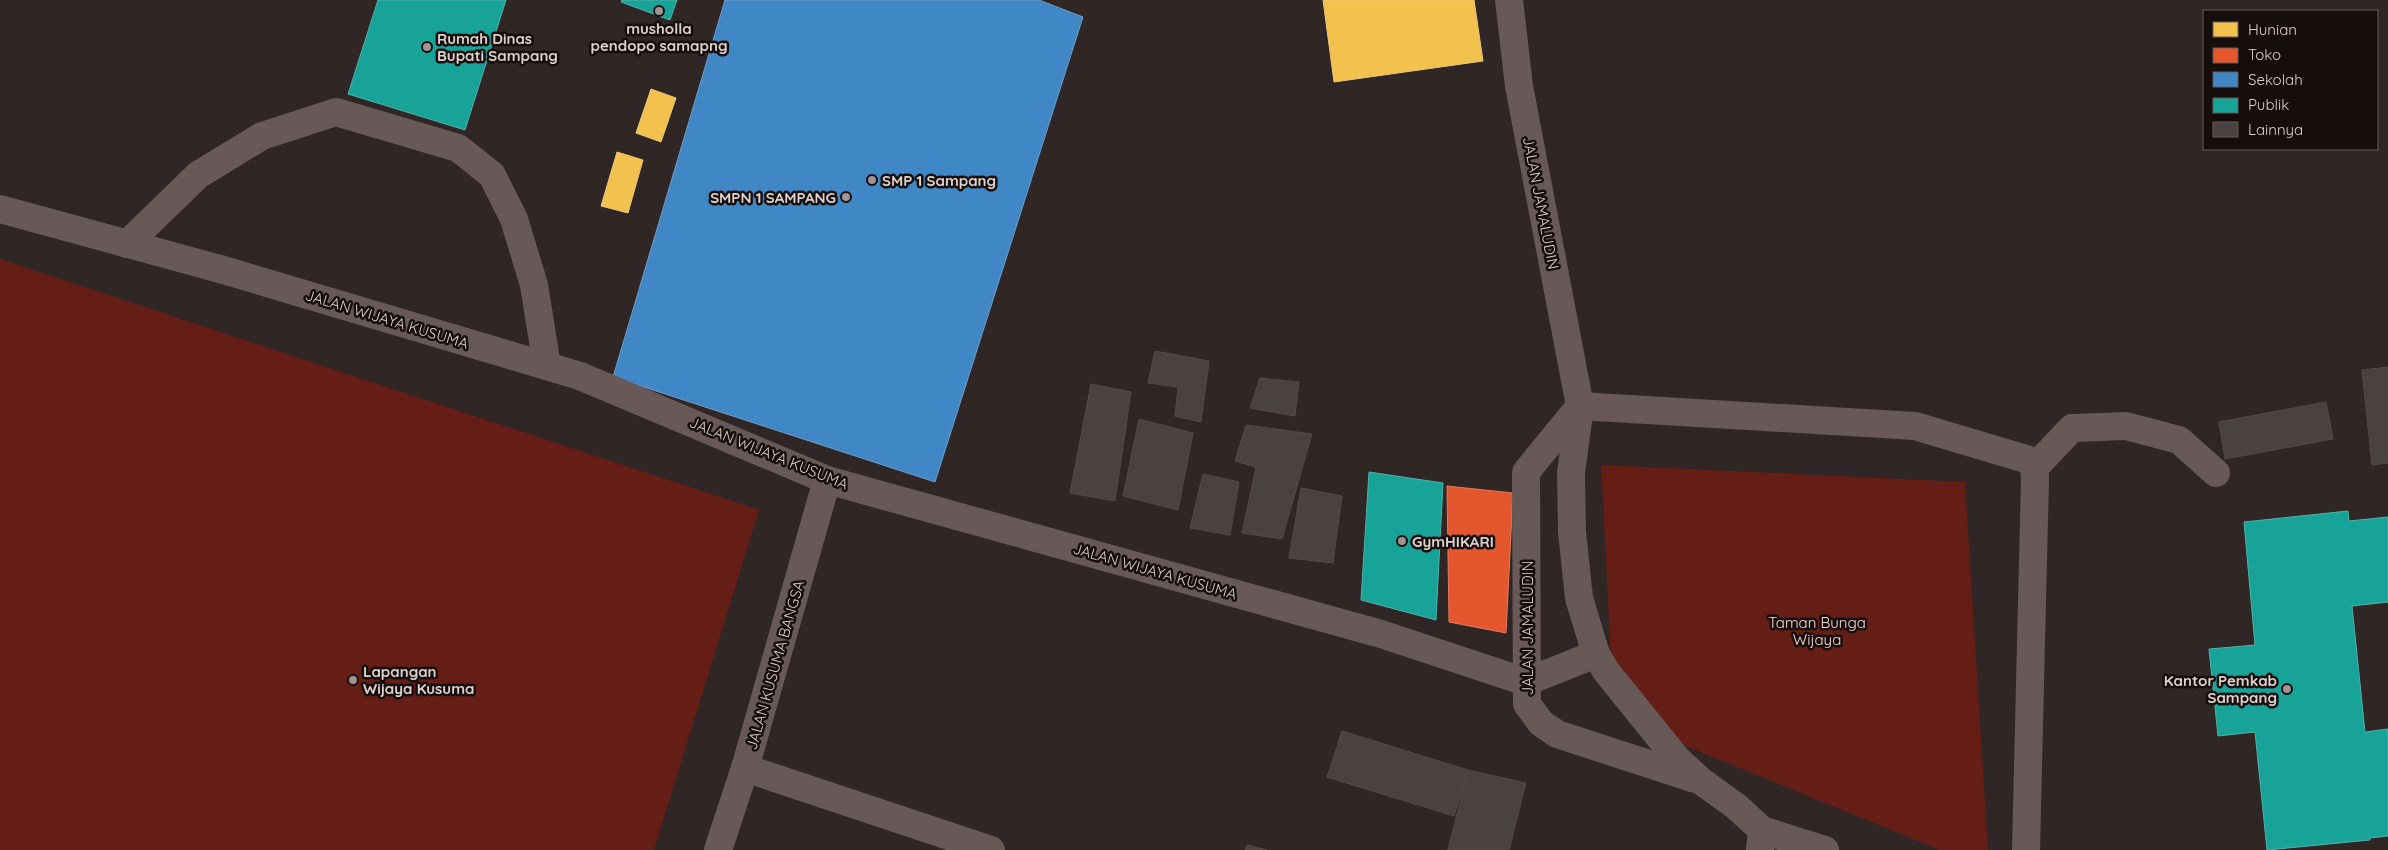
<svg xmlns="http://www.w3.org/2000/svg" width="2388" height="850" viewBox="0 0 2388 850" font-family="Quicksand,sans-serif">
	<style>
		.green { fill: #651e15 }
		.homes { fill: #f2c14e; stroke: #ecc675 }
		.shops { fill: #e4572e; stroke: #e27c5e }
		.schools { fill: #3f88c5; stroke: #6e9ec8 }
		.public { fill: #17a398; stroke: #52b1a8 }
		.building { fill: #494241; stroke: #534b4a }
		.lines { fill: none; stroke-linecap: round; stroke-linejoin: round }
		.minor { stroke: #665957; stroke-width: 28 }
		.poi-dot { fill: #a09594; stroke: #160e0d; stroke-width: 2 }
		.labels { text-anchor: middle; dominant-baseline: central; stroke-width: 5; stroke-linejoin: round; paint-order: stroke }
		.poi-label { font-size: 15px; font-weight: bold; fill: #ddd1cf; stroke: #160e0d; text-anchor: start }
		.street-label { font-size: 15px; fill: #ddd1cf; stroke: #160e0d }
		.park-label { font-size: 15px; fill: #f5dad5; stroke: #160e0d }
	</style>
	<rect width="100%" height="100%" fill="#2f2625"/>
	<g class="green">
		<polygon points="0,259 759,510 654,850 0,850"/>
		<polygon points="1601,465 1965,482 1988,850 1940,850 1681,744 1611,658"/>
	</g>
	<g class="homes">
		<polygon points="1323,0 1474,0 1483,61 1334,82"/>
		<polygon points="651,89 676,98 661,142 636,133"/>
		<polygon points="617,152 643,160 628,213 601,206"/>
	</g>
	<polygon class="shops" points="1447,486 1513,493 1506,633 1449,622"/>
	<polygon class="schools" points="725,0 1039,0 1083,17 935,482 613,377"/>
	<g class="public">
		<polygon points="378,0 506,0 465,130 348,94"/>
		<polygon points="622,0 677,0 670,20 621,2"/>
		<polygon points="1369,472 1443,483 1436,620 1361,600"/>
		<polygon points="2348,511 2349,521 2388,517 2388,602 2352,606 2365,732 2388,729 2388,836 2370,838 2370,840 2267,850 2255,732 2218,736 2209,649 2255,645 2244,522"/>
	</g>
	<g class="building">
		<polygon points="1155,351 1209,361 1201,422 1175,416 1178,387 1148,383"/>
		<polygon points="2388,367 2388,463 2372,465 2362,370"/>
		<polygon points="1260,378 1299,382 1295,416 1250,408"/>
		<polygon points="1091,384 1131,392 1115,501 1070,493"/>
		<polygon points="2326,402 2333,439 2225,459 2219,422"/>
		<polygon points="1139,419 1193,433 1178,510 1123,496"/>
		<polygon points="1246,425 1312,434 1282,539 1242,533 1256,467 1235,461"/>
		<polygon points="1203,474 1239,482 1230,535 1190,528"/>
		<polygon points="1301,488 1342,496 1333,563 1289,558"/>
		<polygon points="1342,731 1468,770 1454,816 1327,777"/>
		<polygon points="1468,770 1526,783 1509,850 1448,850"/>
		<polygon points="1247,845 1267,850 1245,850"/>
	</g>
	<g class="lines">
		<g class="minor">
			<polyline points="1509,0 1519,86 1580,406 1571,473 1572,532 1579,598 1596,654 1606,671 1677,759 1701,781 1737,807 1762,830 1760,850"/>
			<polyline points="0,209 220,269 580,376 827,480 1381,634 1526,682 1596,654"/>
			<polyline points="127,244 198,175 262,136 336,112 458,148 492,175 514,219 534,285 547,366"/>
			<polyline points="1580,406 1915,426 2029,460 2034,468 2035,478 2026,850"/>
			<polyline points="1580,406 1526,472 1527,704 1541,723 1557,734 1695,779"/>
			<polyline points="2034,468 2072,428 2126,426 2179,440 2216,473"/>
			<polyline points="745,768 991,850"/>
			<polyline points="1762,830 1825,850"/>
			<polyline points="718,850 745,768 827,480"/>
		</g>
	</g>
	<g class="poi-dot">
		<circle cx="659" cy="11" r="5"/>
		<circle cx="427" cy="47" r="5"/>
		<circle cx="872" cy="180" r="5"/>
		<circle cx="846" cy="197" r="5"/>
		<circle cx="1402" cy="541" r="5"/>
		<circle cx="353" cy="680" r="5"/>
		<circle cx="2287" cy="689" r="5"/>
	</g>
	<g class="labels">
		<g class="poi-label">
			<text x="659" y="28" text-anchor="middle">musholla<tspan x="659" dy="17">pendopo samapng</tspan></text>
			<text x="437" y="38">Rumah Dinas<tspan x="437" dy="17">Bupati Sampang</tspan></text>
			<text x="882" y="180">SMP 1 Sampang</text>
			<text x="836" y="197" text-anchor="end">SMPN 1 SAMPANG</text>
			<text x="1412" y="541">GymHIKARI</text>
			<text x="363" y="671">Lapangan<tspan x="363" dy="17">Wijaya Kusuma</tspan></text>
			<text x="2277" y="680" text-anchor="end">Kantor Pemkab<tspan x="2277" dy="17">Sampang</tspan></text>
		</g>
		<g class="street-label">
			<text transform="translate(1541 203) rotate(79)">JALAN JAMALUDIN</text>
			<text transform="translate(387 319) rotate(17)">JALAN WIJAYA KUSUMA</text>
			<text transform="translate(769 453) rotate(22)">JALAN WIJAYA KUSUMA</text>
			<text transform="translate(1155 571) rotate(16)">JALAN WIJAYA KUSUMA</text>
			<text transform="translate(1527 628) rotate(-90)">JALAN JAMALUDIN</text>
			<text transform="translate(775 665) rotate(-74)">JALAN KUSUMA BANGSA</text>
		</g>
		<g class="park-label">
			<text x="1817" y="622">Taman Bunga<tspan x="1817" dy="17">Wijaya</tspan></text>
		</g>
	</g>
	<rect x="2203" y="10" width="175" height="140" fill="#160e0d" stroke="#665c5b"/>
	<rect x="2213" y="22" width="25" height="15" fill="#f2c14e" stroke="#665c5b"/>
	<text x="2248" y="35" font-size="15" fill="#ddd1cf">Hunian</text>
	<rect x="2213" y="48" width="25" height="15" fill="#e4572e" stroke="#665c5b"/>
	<text x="2248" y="60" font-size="15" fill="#ddd1cf">Toko</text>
	<rect x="2213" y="72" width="25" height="15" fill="#3f88c5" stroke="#665c5b"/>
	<text x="2248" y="85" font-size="15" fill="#ddd1cf">Sekolah</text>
	<rect x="2213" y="98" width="25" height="15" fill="#17a398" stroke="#665c5b"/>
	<text x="2248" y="110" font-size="15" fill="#ddd1cf">Publik</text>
	<rect x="2213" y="122" width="25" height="15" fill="#494241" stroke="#665c5b"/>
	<text x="2248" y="135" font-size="15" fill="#ddd1cf">Lainnya</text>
</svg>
